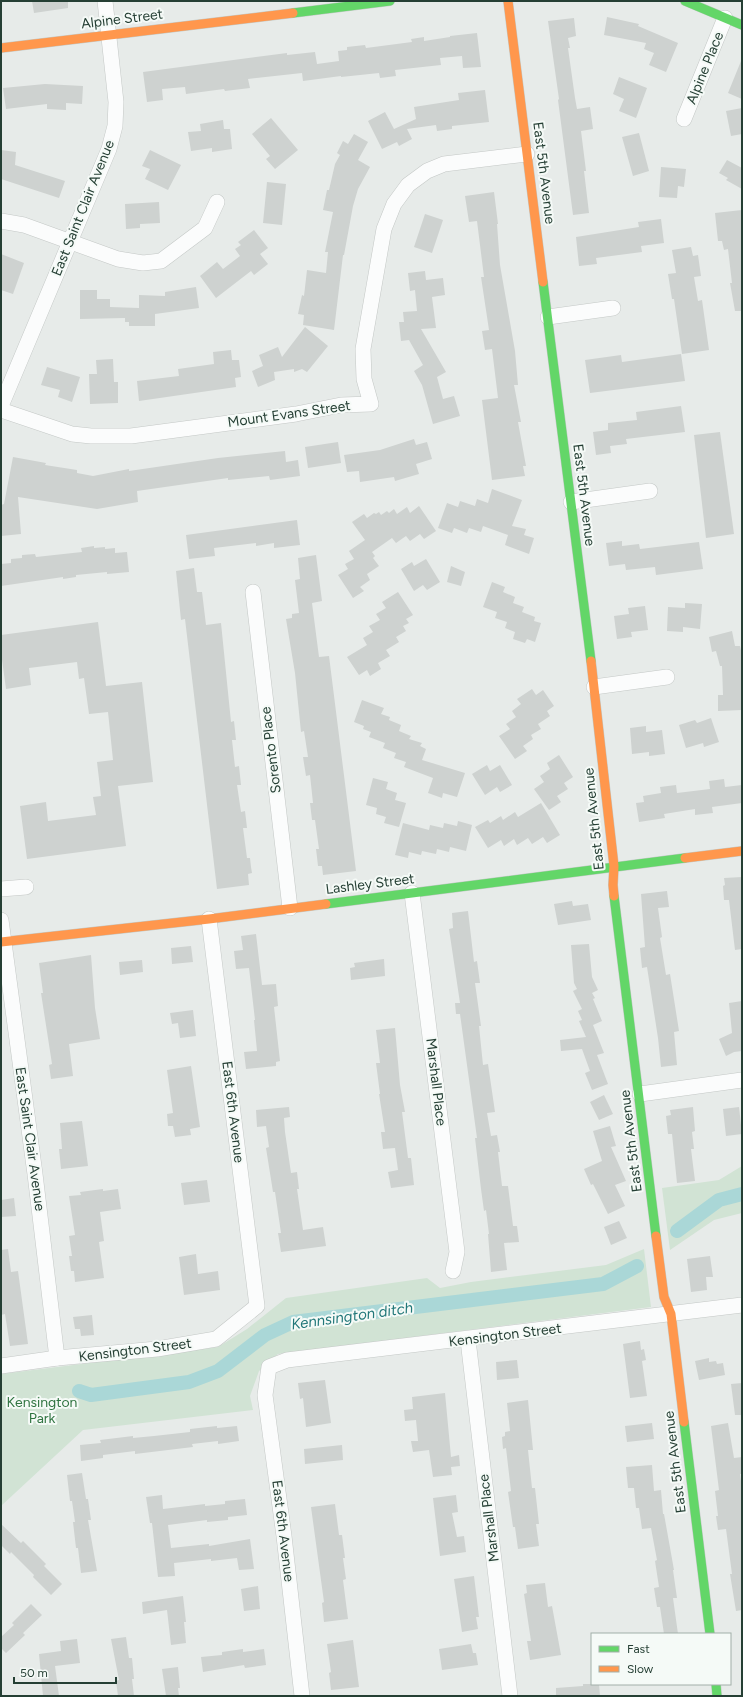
<svg xmlns="http://www.w3.org/2000/svg" width="743" height="1697" viewBox="0 0 743 1697" font-family="Figtree,sans-serif">
	<style>
		.green { fill: #d1e3d4 }
		.lines { fill: none; stroke-linecap: round; stroke-linejoin: round }
		.canal { stroke: #aad7d7; stroke-width: 14 }
		.building { fill: #ced2d0 }
		.street-casing { stroke: #c4c8c6; stroke-width: 16 }
		.fast-casing { stroke: #c3c9c6; stroke-width: 10 }
		.slow-casing { stroke: #c3c9c6; stroke-width: 10 }
		.street { stroke: #fbfcfc; stroke-width: 15 }
		.fast { stroke: #63d668; stroke-width: 9 }
		.slow { stroke: #ff974d; stroke-width: 9 }
		.labels { text-anchor: middle; dominant-baseline: central; stroke-width: 4; stroke-linejoin: round; paint-order: stroke }
		.street-label { font-size: 14px; fill: #253f34; stroke: #f5faf7 }
		.park-label { font-size: 14px; fill: #307441; stroke: #f5faf7 }
		.water-label { font-size: 15px; font-style: italic; fill: #217779; stroke: #f5faf7 }
	</style>
	<rect width="100%" height="100%" fill="#e7ebe9"/>
	<g class="green">
		<polygon points="742,1166 742,1213 714,1220 670,1250 662,1188 719,1180"/>
		<polygon points="644,1249 651,1307 278,1354 259,1371 250,1396 253,1410 83,1430 1,1506 1,1374 218,1347 247,1329 286,1298 427,1278 440,1288 471,1282 606,1265"/>
	</g>
	<g class="lines">
		<g class="canal">
			<polyline points="677,1231 719,1200 742,1194"/>
			<polyline points="79,1391 91,1395 189,1382 218,1371 265,1335 293,1322 603,1284 637,1266"/>
		</g>
	</g>
	<g class="building">
		<polygon points="32,1 68,1 68,8 34,13"/>
		<polygon points="607,17 639,24 638,26 678,43 666,72 649,65 654,53 644,49 646,43 604,35"/>
		<polygon points="574,18 576,36 568,38 570,48 568,48 575,98 577,109 590,107 593,129 581,131 586,171 584,171 589,213 573,215 558,100 559,99 548,21"/>
		<polygon points="477,33 481,67 463,68 462,56 440,58 441,65 395,70 396,76 380,78 379,73 341,77 341,76 303,81 302,73 248,79 250,88 225,91 224,89 186,94 185,87 162,89 163,100 147,102 143,72 287,53 287,55 315,52 317,64 339,61 338,51 347,50 347,47 365,45 366,48 412,42 411,39 424,37 424,41 450,37 450,36"/>
		<polygon points="741,61 742,61 742,99 728,93"/>
		<polygon points="619,77 647,88 636,118 619,111 624,99 613,94"/>
		<polygon points="45,84 83,86 82,104 66,103 66,110 47,109 47,104 6,109 3,88"/>
		<polygon points="485,90 489,122 452,126 452,129 437,131 436,125 407,129 412,139 399,146 397,142 382,149 368,121 385,112 394,129 416,119 414,107 459,100 458,93"/>
		<polygon points="742,108 742,134 731,136 726,111"/>
		<polygon points="271,118 298,150 275,169 266,159 270,156 252,134"/>
		<polygon points="223,120 224,129 230,129 232,149 212,152 212,148 191,151 188,132 201,131 200,124"/>
		<polygon points="639,133 649,171 633,176 622,137"/>
		<polygon points="354,134 368,142 358,160 370,167 358,189 353,206 344,255 343,255 334,330 303,325 304,315 298,314 302,295 304,296 307,270 326,273 328,252 325,252 333,212 323,210 327,190 329,190 335,164 340,155 337,153 343,141 348,144"/>
		<polygon points="1,150 16,152 15,165 65,181 59,198 1,179"/>
		<polygon points="150,150 181,165 168,190 145,179 150,169 142,166"/>
		<polygon points="727,160 742,168 742,189 726,180 728,178 719,173"/>
		<polygon points="661,167 686,169 684,187 678,186 677,198 659,197"/>
		<polygon points="267,182 286,184 282,225 263,223"/>
		<polygon points="494,192 498,224 497,224 500,265 515,351 518,385 514,385 521,422 518,422 526,466 523,466 525,476 492,480 482,400 498,398 492,349 485,350 482,331 489,330 481,277 484,277 477,221 469,222 465,196"/>
		<polygon points="159,202 160,223 140,224 140,228 126,229 125,204"/>
		<polygon points="742,210 742,311 735,311 730,283 732,283 728,249 724,250 722,241 718,241 715,213"/>
		<polygon points="425,214 443,220 432,253 414,247"/>
		<polygon points="661,219 664,243 641,246 642,252 596,258 597,264 579,266 576,237 639,227 638,222"/>
		<polygon points="254,230 268,248 260,254 268,264 254,275 251,271 216,298 200,276 217,262 223,269 240,256 235,249 241,245 238,242"/>
		<polygon points="691,247 693,256 698,255 701,276 694,277 698,301 702,300 709,350 682,354 674,299 672,299 668,274 676,273 672,250"/>
		<polygon points="1,254 24,263 13,294 1,290"/>
		<polygon points="425,271 426,280 443,278 445,295 432,297 436,328 421,329 446,372 437,377 443,399 454,396 460,416 433,424 422,385 414,371 423,365 409,340 401,341 399,322 404,322 403,312 417,311 415,290 410,291 408,273"/>
		<polygon points="196,287 199,308 155,314 155,326 129,326 129,322 125,322 125,318 80,319 80,290 97,290 97,299 110,299 110,307 139,308 139,295 165,296 165,292"/>
		<polygon points="305,327 328,346 307,372 302,369 294,372 294,369 274,372 275,380 258,387 252,371 263,366 259,355 278,347 282,357"/>
		<polygon points="231,350 232,360 239,360 241,377 235,378 236,387 139,401 137,381 179,376 178,369 214,364 213,352"/>
		<polygon points="681,354 685,381 590,393 585,360 621,355 622,362"/>
		<polygon points="113,359 114,382 118,382 118,403 90,404 89,374 97,374 96,360"/>
		<polygon points="47,367 80,377 72,402 58,397 60,390 41,385"/>
		<polygon points="681,406 685,432 626,439 627,444 610,446 611,453 596,455 593,432 608,430 608,423 637,420 636,412"/>
		<polygon points="720,432 734,534 706,538 694,435"/>
		<polygon points="414,439 416,445 427,442 432,459 416,464 419,474 395,481 394,477 360,482 359,471 347,472 344,455 380,450"/>
		<polygon points="338,442 341,463 308,468 305,447"/>
		<polygon points="285,451 286,462 298,460 300,476 270,480 269,476 228,480 228,478 137,491 138,502 97,509 18,497 21,534 1,536 1,505 4,504 13,457 46,463 45,465 77,470 77,473 93,476 129,469 129,471 218,458"/>
		<polygon points="492,489 522,500 512,526 526,529 524,535 534,538 529,554 505,545 508,535 483,526 481,532 469,528 467,533 454,528 452,533 438,528 447,503 458,507 460,501 475,506 477,499 488,503"/>
		<polygon points="419,506 436,531 424,539 420,534 410,541 406,536 396,543 392,538 372,552 375,556 373,558 379,566 367,574 370,580 360,587 364,591 353,598 338,575 348,569 345,564 354,559 349,551 365,540 352,522 364,514 367,518 374,513 376,514 379,512 381,515 387,511 389,513 394,509 397,514 407,507 410,513"/>
		<polygon points="297,520 300,545 274,548 274,543 256,546 256,543 214,548 215,556 189,559 186,535"/>
		<polygon points="622,541 622,546 639,544 640,549 699,542 703,569 656,575 655,567 626,570 625,564 609,566 606,543"/>
		<polygon points="94,546 94,548 105,547 105,549 115,548 115,553 127,552 129,572 107,574 107,572 76,575 76,577 63,579 63,577 1,586 1,564 11,563 11,559 22,558 22,555 35,554 36,557 82,552 81,548"/>
		<polygon points="316,555 322,601 312,603 319,657 329,656 356,871 323,875 322,866 318,866 317,857 316,849 319,849 315,820 312,820 310,803 313,803 310,775 306,776 303,757 308,757 304,731 301,732 295,673 286,619 292,618 292,614 299,613 295,580 300,579 298,558"/>
		<polygon points="426,559 440,582 427,590 423,585 414,591 401,569 412,562 414,566"/>
		<polygon points="451,566 465,572 461,586 447,582"/>
		<polygon points="194,568 197,592 202,592 206,625 221,623 231,722 234,721 236,740 232,740 235,767 239,766 241,785 237,785 241,812 245,811 247,828 243,828 247,858 250,858 251,867 252,873 248,874 249,885 217,889 185,619 181,620 176,571"/>
		<polygon points="492,582 505,587 503,592 515,597 513,603 524,607 522,612 535,617 534,621 541,623 535,642 527,639 525,643 513,639 515,632 505,628 507,622 495,618 497,612 483,607"/>
		<polygon points="398,592 413,615 406,619 409,623 403,626 406,631 396,637 399,642 386,650 390,656 378,663 381,669 370,676 367,670 359,675 347,657 367,645 363,638 373,632 369,626 380,620 376,614 386,608 382,602"/>
		<polygon points="685,603 702,604 700,629 683,627 683,632 667,631 668,607 685,608"/>
		<polygon points="645,606 648,630 631,632 632,637 617,639 614,616 629,614 628,608"/>
		<polygon points="98,622 106,686 142,682 153,782 118,786 126,846 27,859 20,806 46,802 48,821 96,815 93,797 101,796 97,762 113,760 108,712 89,714 84,678 79,679 77,662 29,668 31,685 6,689 1,652 1,635"/>
		<polygon points="732,631 735,646 740,646 742,655 742,710 718,711 718,695 723,695 722,666 720,666 716,651 712,652 709,637"/>
		<polygon points="532,689 536,695 543,690 554,706 547,711 550,716 538,724 541,729 531,735 533,739 523,746 527,751 515,759 499,736 510,729 506,724 516,717 512,711 521,704 517,699"/>
		<polygon points="362,700 384,708 381,714 390,717 389,720 401,725 399,731 411,736 409,739 422,743 420,746 426,749 422,760 465,773 457,797 443,793 442,798 428,793 433,778 404,767 406,762 394,758 396,753 383,748 385,743 369,737 371,732 363,729 364,726 354,722"/>
		<polygon points="711,718 719,742 704,747 703,743 686,748 679,725 695,720 697,723"/>
		<polygon points="646,726 646,732 662,730 665,754 649,756 649,752 632,754 630,728"/>
		<polygon points="559,755 573,777 564,783 568,789 557,796 561,802 549,810 534,789 544,782 540,776 550,769 547,763"/>
		<polygon points="487,765 490,771 500,765 512,785 500,792 497,787 485,795 472,774"/>
		<polygon points="373,778 388,782 386,789 397,793 395,800 406,803 399,827 384,823 386,817 376,814 377,808 366,805"/>
		<polygon points="724,779 725,787 742,785 742,803 712,807 713,813 695,815 695,809 664,814 665,818 639,822 636,803 644,802 643,796 661,793 660,787 676,785 677,793 710,789 709,781"/>
		<polygon points="541,803 560,835 547,843 543,837 532,844 528,838 517,845 514,839 504,846 501,840 488,848 475,827 488,820 490,823 501,816 503,820 515,812 518,817"/>
		<polygon points="458,821 472,825 466,851 450,847 449,852 437,849 436,854 422,851 421,855 409,852 408,858 395,855 403,823 429,830 430,825 443,828 444,823 457,826"/>
		<polygon points="742,877 742,949 735,950 729,900 724,900 723,886 725,885 724,878"/>
		<polygon points="667,891 669,907 658,908 662,937 660,938 666,975 670,974 679,1031 674,1032 677,1065 661,1067 658,1038 647,967 642,968 640,948 645,947 641,894"/>
		<polygon points="572,901 573,906 588,904 591,920 558,925 554,904"/>
		<polygon points="468,911 474,962 477,961 480,983 475,983 481,1026 479,1026 483,1065 488,1064 495,1112 487,1113 491,1136 497,1135 500,1152 498,1152 502,1186 508,1186 513,1226 517,1226 519,1242 504,1243 507,1270 491,1272 488,1234 489,1234 486,1210 484,1211 481,1189 475,1138 477,1138 460,1014 456,1014 455,1003 460,1003 449,929 453,928 452,913"/>
		<polygon points="256,934 262,985 276,984 278,1006 274,1007 280,1061 276,1062 276,1066 246,1069 244,1052 257,1051 254,1020 255,1020 249,968 236,969 234,951 243,950 241,936"/>
		<polygon points="589,944 592,977 598,990 592,993 595,998 593,999 602,1021 593,1025 604,1053 597,1055 608,1084 592,1090 585,1073 590,1071 582,1049 561,1051 560,1040 586,1037 579,1021 582,1020 578,1011 582,1009 573,991 577,989 574,983 571,945"/>
		<polygon points="191,946 193,962 172,964 171,948"/>
		<polygon points="91,955 95,1008 100,1039 69,1044 73,1076 51,1079 49,1065 52,1064 41,993 43,993 39,963"/>
		<polygon points="384,959 385,976 351,980 350,968 355,967 354,963"/>
		<polygon points="142,960 143,972 120,975 119,962"/>
		<polygon points="742,1001 742,1051 734,1052 726,1056 719,1039 732,1033 729,1003"/>
		<polygon points="193,1010 196,1036 180,1038 178,1023 172,1024 170,1013"/>
		<polygon points="395,1028 400,1085 405,1112 402,1112 408,1158 411,1158 414,1185 391,1188 388,1172 398,1170 395,1148 383,1149 381,1132 385,1132 379,1094 380,1094 376,1063 380,1063 376,1030"/>
		<polygon points="191,1066 200,1127 190,1129 191,1135 175,1137 173,1126 168,1126 167,1114 173,1113 167,1070"/>
		<polygon points="604,1095 613,1114 599,1120 590,1102"/>
		<polygon points="289,1107 290,1117 284,1118 285,1132 291,1173 297,1172 299,1189 297,1189 303,1230 323,1227 326,1246 281,1252 278,1233 281,1233 275,1192 273,1192 266,1148 269,1147 266,1126 257,1127 256,1110"/>
		<polygon points="693,1107 695,1131 692,1132 694,1149 691,1149 695,1181 677,1183 672,1134 668,1134 666,1116 671,1115 670,1110"/>
		<polygon points="739,1107 742,1134 726,1136 723,1109"/>
		<polygon points="82,1121 88,1166 61,1169 59,1149 62,1149 60,1123"/>
		<polygon points="610,1126 616,1146 611,1147 626,1181 615,1185 625,1206 608,1214 593,1184 591,1185 584,1169 602,1161 593,1131"/>
		<polygon points="207,1180 210,1202 184,1205 181,1183"/>
		<polygon points="103,1189 103,1191 118,1189 121,1209 100,1212 104,1241 99,1242 104,1278 75,1282 74,1271 71,1271 69,1256 72,1256 69,1236 75,1235 69,1196 81,1195 80,1192"/>
		<polygon points="14,1198 16,1216 1,1217 1,1200"/>
		<polygon points="619,1221 627,1238 611,1245 604,1227"/>
		<polygon points="8,1249 11,1272 18,1271 28,1344 10,1346 5,1314 1,1315 1,1250"/>
		<polygon points="196,1254 198,1274 218,1271 220,1290 184,1295 179,1257"/>
		<polygon points="710,1256 713,1277 706,1277 707,1290 691,1292 687,1259"/>
		<polygon points="92,1315 94,1335 81,1336 80,1329 75,1329 73,1317"/>
		<polygon points="640,1341 641,1350 644,1349 646,1360 642,1361 647,1396 630,1398 623,1344"/>
		<polygon points="709,1358 709,1362 716,1361 717,1364 723,1363 725,1375 699,1380 695,1361"/>
		<polygon points="517,1360 519,1378 497,1380 496,1362"/>
		<polygon points="325,1380 331,1423 306,1427 303,1398 300,1399 298,1383"/>
		<polygon points="742,1383 742,1415 735,1415 731,1384"/>
		<polygon points="445,1393 451,1457 459,1455 460,1466 451,1467 452,1475 433,1477 429,1450 413,1452 411,1441 418,1441 416,1420 405,1421 404,1410 413,1409 412,1397"/>
		<polygon points="528,1400 533,1450 528,1450 532,1488 535,1488 539,1524 536,1524 539,1546 518,1549 515,1527 513,1527 508,1492 511,1491 506,1448 503,1449 502,1437 505,1436 505,1432 510,1431 507,1403"/>
		<polygon points="652,1423 654,1439 627,1442 625,1426"/>
		<polygon points="728,1423 734,1458 742,1457 742,1474 740,1474 742,1488 742,1610 736,1611 730,1574 732,1574 726,1529 718,1530 716,1516 718,1516 715,1491 719,1490 711,1426"/>
		<polygon points="217,1426 217,1428 237,1426 239,1441 218,1444 218,1441 192,1444 193,1447 135,1454 135,1451 103,1455 103,1458 81,1461 80,1445 101,1443 100,1440 133,1436 133,1438 154,1436 190,1432 190,1429"/>
		<polygon points="342,1445 343,1460 305,1464 304,1449"/>
		<polygon points="652,1465 654,1491 661,1490 663,1514 664,1514 674,1570 673,1570 677,1598 673,1598 678,1634 664,1634 660,1607 657,1607 654,1588 659,1587 655,1561 657,1560 651,1528 642,1529 639,1508 636,1508 634,1488 628,1488 626,1467"/>
		<polygon points="82,1473 86,1499 88,1499 91,1520 88,1520 97,1571 81,1573 78,1548 76,1548 73,1522 75,1522 72,1501 70,1501 67,1475"/>
		<polygon points="162,1495 163,1509 205,1504 205,1506 225,1504 225,1501 245,1499 247,1515 228,1517 228,1520 207,1522 207,1520 168,1525 171,1548 209,1544 209,1546 250,1539 254,1569 239,1570 237,1558 211,1561 211,1559 174,1563 175,1576 158,1577 152,1523 150,1523 146,1497"/>
		<polygon points="456,1495 458,1512 452,1513 457,1537 464,1536 466,1552 440,1556 433,1498"/>
		<polygon points="335,1504 339,1535 342,1535 345,1558 343,1558 346,1579 343,1580 348,1619 324,1622 322,1603 324,1602 311,1507"/>
		<polygon points="1,1524 21,1543 23,1541 46,1564 44,1566 62,1584 51,1595 33,1577 34,1575 11,1552 10,1554 1,1545"/>
		<polygon points="474,1576 479,1617 476,1617 478,1629 462,1632 454,1579"/>
		<polygon points="545,1583 548,1607 552,1606 561,1655 530,1660 527,1641 531,1641 524,1594 527,1593 526,1585"/>
		<polygon points="258,1586 260,1609 244,1611 241,1589"/>
		<polygon points="183,1596 186,1622 184,1622 186,1643 171,1645 167,1610 143,1614 142,1602"/>
		<polygon points="31,1604 42,1615 23,1633 25,1635 6,1653 1,1648 1,1637 14,1625 12,1623"/>
		<polygon points="126,1637 129,1658 132,1658 134,1679 132,1679 134,1696 118,1696 116,1681 119,1680 111,1639"/>
		<polygon points="77,1639 80,1663 55,1666 59,1696 43,1696 39,1654 61,1651 60,1641"/>
		<polygon points="353,1640 359,1687 331,1690 329,1673 331,1672 327,1644"/>
		<polygon points="471,1644 473,1653 476,1653 478,1665 442,1670 439,1649"/>
		<polygon points="243,1649 243,1652 264,1649 266,1665 245,1668 244,1665 203,1672 201,1657 222,1655 222,1652"/>
		<polygon points="178,1667 180,1688 178,1688 179,1696 166,1696 162,1669"/>
		<polygon points="583,1684 599,1684 600,1696 556,1696 556,1688 583,1686"/>
	</g>
	<g class="lines">
		<defs>
			<g id="street">
				<polyline points="684,119 725,18"/>
				<polyline points="1,221 24,225 118,259 143,263 161,261 205,228 217,202"/>
				<polyline points="548,317 613,308"/>
				<polyline points="1,406 109,149 115,126 116,102 105,1"/>
				<polyline points="1,410 72,434 91,436 131,436 296,414 341,405 371,404 364,379 363,349 384,229 394,204 408,185 427,171 444,164 527,154"/>
				<polyline points="571,502 650,491"/>
				<polyline points="253,592 290,908"/>
				<polyline points="594,687 667,677"/>
				<polyline points="1,889 26,887"/>
				<polyline points="412,893 457,1252 453,1271"/>
				<polyline points="1,920 35,1174 57,1358"/>
				<polyline points="640,1094 742,1080"/>
				<polyline points="468,1340 510,1696"/>
				<polyline points="1,1366 57,1358 157,1349 216,1339 257,1306 209,919"/>
				<polyline points="302,1696 284,1536 265,1395 269,1367 287,1360 742,1305"/>
			</g>
			<g id="fast">
				<polyline points="685,1 742,25"/>
				<polyline points="293,13 390,1"/>
				<polyline points="543,282 591,661"/>
				<polyline points="614,896 656,1236"/>
				<polyline points="326,904 685,858"/>
				<polyline points="684,1422 710,1634"/>
				<polyline points="716,1684 717,1696"/>
			</g>
			<g id="slow">
				<polyline points="508,1 543,282"/>
				<polyline points="1,48 293,13"/>
				<polyline points="591,661 614,866 613,885 614,896"/>
				<polyline points="685,858 742,851"/>
				<polyline points="1,942 209,919 326,904"/>
				<polyline points="656,1236 664,1297 671,1314 684,1422"/>
			</g>
		</defs>
		<use href="#street" class="street-casing"/>
		<use href="#fast" class="fast-casing"/>
		<use href="#slow" class="slow-casing"/>
		<use href="#street" class="street"/>
		<use href="#fast" class="fast"/>
		<use href="#slow" class="slow"/>
	</g>
	<g class="labels">
		<g class="street-label">
			<text transform="translate(122 19) rotate(-7)">Alpine Street</text>
			<text transform="translate(705 68) rotate(-68)">Alpine Place</text>
			<text transform="translate(544 173) rotate(83)">East 5th Avenue</text>
			<text transform="translate(83 208) rotate(-68)">East Saint Clair Avenue</text>
			<text transform="translate(289 414) rotate(-8)">Mount Evans Street</text>
			<text transform="translate(584 495) rotate(83)">East 5th Avenue</text>
			<text transform="translate(271 750) rotate(-97)">Sorento Place</text>
			<text transform="translate(594 819) rotate(-96)">East 5th Avenue</text>
			<text transform="translate(370 884) rotate(-7)">Lashley Street</text>
			<text transform="translate(436 1082) rotate(83)">Marshall Place</text>
			<text transform="translate(233 1112) rotate(83)">East 6th Avenue</text>
			<text transform="translate(30 1139) rotate(82)">East Saint Clair Avenue</text>
			<text transform="translate(631 1141) rotate(-97)">East 5th Avenue</text>
			<text transform="translate(505 1335) rotate(-7)">Kensington Street</text>
			<text transform="translate(135 1350) rotate(-7)">Kensington Street</text>
			<text transform="translate(675 1462) rotate(-97)">East 5th Avenue</text>
			<text transform="translate(489 1518) rotate(-97)">Marshall Place</text>
			<text transform="translate(283 1531) rotate(83)">East 6th Avenue</text>
		</g>
		<g class="park-label">
			<text x="42" y="1402">Kensington<tspan x="42" dy="16">Park</tspan></text>
		</g>
		<g class="water-label">
			<text transform="translate(352 1316) rotate(-8)">Kennsington ditch</text>
		</g>
	</g>
	<rect width="743" height="1697" fill="none" stroke="#253f34" stroke-width="4"/>
	<rect x="591" y="1633" width="140" height="52" fill="#f5faf7" stroke="#a2afa9"/>
	<rect x="599" y="1646" width="20" height="6" fill="#63d668" stroke="#a2afa9"/>
	<text x="627" y="1653" font-size="12" fill="#253f34">Fast</text>
	<rect x="599" y="1666" width="20" height="6" fill="#ff974d" stroke="#a2afa9"/>
	<text x="627" y="1673" font-size="12" fill="#253f34">Slow</text>
	<path d="M14 1677v6h102v-6" fill="none" stroke="#253f34" stroke-width="2"/>
	<text x="20" y="1677" font-size="12" fill="#253f34" stroke="#f5faf7" stroke-width="3" paint-order="stroke">50 m</text>
</svg>
